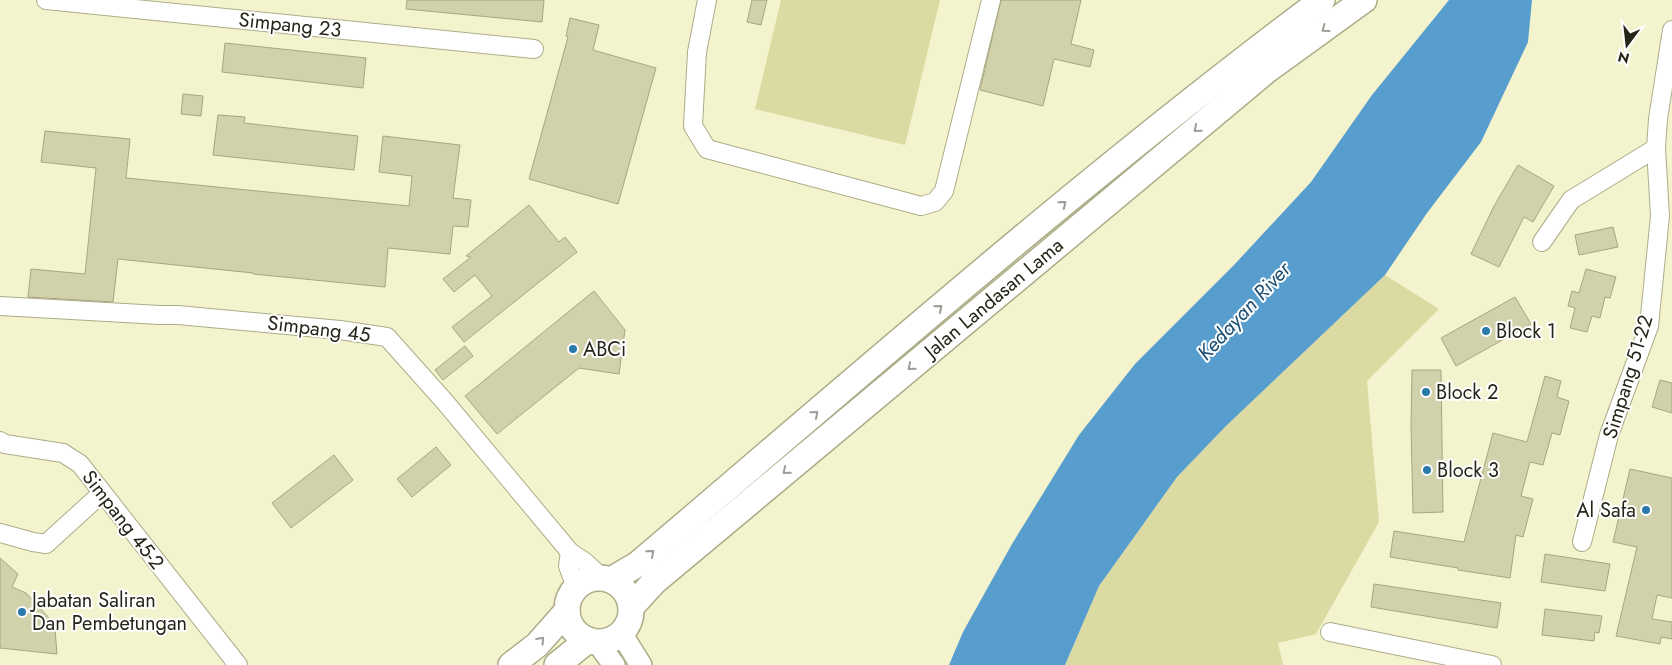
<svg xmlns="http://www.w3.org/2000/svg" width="1672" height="665" viewBox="0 0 1672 665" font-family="Jost,sans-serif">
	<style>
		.green { fill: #dbdaa3 }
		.water { fill: #579dcd }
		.building { fill: #d1d1ac; stroke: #a7a683 }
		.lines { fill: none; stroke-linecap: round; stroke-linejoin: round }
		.minor-casing { stroke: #acac88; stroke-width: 20 }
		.tertiary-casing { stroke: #acac88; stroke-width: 24 }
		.secondary-casing { stroke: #acac88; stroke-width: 28 }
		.minor { stroke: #fff; stroke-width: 18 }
		.tertiary { stroke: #fff; stroke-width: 21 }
		.secondary { stroke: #fff; stroke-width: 25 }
		.oneway { stroke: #9d9d97 }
		.poi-dot { fill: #2a79ab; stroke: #fff; stroke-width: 2 }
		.labels { text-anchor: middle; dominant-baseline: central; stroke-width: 4; stroke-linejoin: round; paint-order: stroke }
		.street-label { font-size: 20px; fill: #252517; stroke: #fff }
		.poi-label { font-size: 20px; fill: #252517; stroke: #fff; text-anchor: start }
		.water-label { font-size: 21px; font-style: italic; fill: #1b4f71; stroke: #fff }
	</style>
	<rect width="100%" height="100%" fill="#f3f3ce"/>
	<g class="green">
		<polygon points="781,0 940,0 905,145 755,109"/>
		<polygon points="1385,275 1439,309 1367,381 1379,522 1316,634 1278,643 1283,665 1065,665 1099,586 1177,477 1225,427"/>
	</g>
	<polygon class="water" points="1449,0 1532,0 1528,42 1481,142 1427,213 1385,275 1225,427 1177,477 1099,586 1065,665 949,665 963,632 1012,544 1079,435 1135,364 1234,265 1311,182 1372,95"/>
	<g class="building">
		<polygon points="407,0 544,0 542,22 406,9"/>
		<polygon points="752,0 767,0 761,25 747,22"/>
		<polygon points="1001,0 1081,0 1071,44 1094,50 1090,67 1054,59 1043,106 980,90"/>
		<polygon points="570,18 599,25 593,50 656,68 618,204 529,179 568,37 566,36"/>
		<polygon points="225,43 366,58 363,88 222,72"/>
		<polygon points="183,94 203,96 201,116 181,114"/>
		<polygon points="218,115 245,117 244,123 358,136 354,170 213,155"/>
		<polygon points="45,131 130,139 126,178 409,206 412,176 379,172 383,136 460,145 453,198 471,200 468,227 453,226 450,254 388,248 385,287 253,274 253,273 118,259 113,302 28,297 31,269 85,274 96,168 41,162"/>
		<polygon points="1518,165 1554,186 1533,222 1524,217 1499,267 1471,254 1494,206"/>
		<polygon points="529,205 559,242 565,237 577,252 464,342 452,327 492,296 475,275 454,292 443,279 471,257 466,256"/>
		<polygon points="1613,227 1618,247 1579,255 1575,235"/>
		<polygon points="1586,269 1616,277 1610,298 1605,297 1600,318 1592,316 1587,332 1570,328 1575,308 1568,306 1572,291 1579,293"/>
		<polygon points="594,291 625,330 619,374 579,368 497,434 465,396"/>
		<polygon points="1515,297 1531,324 1456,366 1441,338"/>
		<polygon points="465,346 473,356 443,380 435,370"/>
		<polygon points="1412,370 1441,370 1443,512 1413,513 1411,427"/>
		<polygon points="1545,376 1561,381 1557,397 1569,401 1560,435 1552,433 1543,465 1530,462 1521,496 1533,499 1523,537 1516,535 1510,578 1458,570 1458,568 1390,557 1394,531 1464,542 1493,433 1527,442"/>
		<polygon points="1660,380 1672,383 1672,413 1652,407"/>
		<polygon points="436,447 451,465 412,497 397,479"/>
		<polygon points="334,455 353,480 291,528 272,503"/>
		<polygon points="1630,469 1672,478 1672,598 1657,595 1652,619 1672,622 1672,639 1661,637 1660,644 1616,636 1637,547 1613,542"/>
		<polygon points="1545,554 1610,564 1605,591 1541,582"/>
		<polygon points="0,558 18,574 12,587 26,593 50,619 55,628 57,654 0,648"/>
		<polygon points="1374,584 1501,603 1497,628 1371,607"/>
		<polygon points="1545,609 1602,616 1599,633 1595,632 1594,641 1542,635"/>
	</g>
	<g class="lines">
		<defs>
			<g id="minor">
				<polyline points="46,0 534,49"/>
				<polyline points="707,0 697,52 693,126 707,149 921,206 935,202 944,191 991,0"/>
				<polyline points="1542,242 1571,200 1656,148"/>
				<polyline points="0,306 160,315 178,315 340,330 387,337 445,402 570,552 585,562 602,578"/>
				<polyline points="0,441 5,444 63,453 80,464 238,665"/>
				<polyline points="0,533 33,542 46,544 102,493"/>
				<polyline points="1582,542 1609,435 1649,326 1660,216 1656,148 1658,119 1672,30"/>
				<polyline points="570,552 568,566 576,587"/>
				<polyline points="1330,632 1492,665"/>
			</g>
			<g id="tertiary">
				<polyline points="621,633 641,665"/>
				<polyline points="597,642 614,665"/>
			</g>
			<g id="secondary">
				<circle cx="599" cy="610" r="32"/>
				<path d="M 611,580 L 638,564 C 863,373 1085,177 1322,0"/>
				<polyline points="632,606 654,582 1266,71 1364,0"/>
				<polyline points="511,665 537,645 567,611"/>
				<polyline points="557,665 588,640"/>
			</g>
		</defs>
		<use href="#minor" class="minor-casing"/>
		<use href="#tertiary" class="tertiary-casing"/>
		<use href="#secondary" class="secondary-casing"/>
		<use href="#minor" class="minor"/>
		<use href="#tertiary" class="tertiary"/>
		<use href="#secondary" class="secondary"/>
	</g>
	<defs><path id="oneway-chevron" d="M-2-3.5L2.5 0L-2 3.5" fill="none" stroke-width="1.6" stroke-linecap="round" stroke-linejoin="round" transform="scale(1.25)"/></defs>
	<g class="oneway">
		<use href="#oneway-chevron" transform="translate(1325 29) rotate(144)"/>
		<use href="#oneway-chevron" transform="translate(1197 129) rotate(140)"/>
		<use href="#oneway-chevron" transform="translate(1063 204) rotate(-39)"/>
		<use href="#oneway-chevron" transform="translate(939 308) rotate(-40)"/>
		<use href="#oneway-chevron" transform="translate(911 367) rotate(140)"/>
		<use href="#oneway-chevron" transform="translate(815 414) rotate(-40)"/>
		<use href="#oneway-chevron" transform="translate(786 471) rotate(140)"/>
		<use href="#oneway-chevron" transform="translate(651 553) rotate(-40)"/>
		<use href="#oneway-chevron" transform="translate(541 640) rotate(-48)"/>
	</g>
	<g class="poi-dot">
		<circle cx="1486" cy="331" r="5"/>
		<circle cx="573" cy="349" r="5"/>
		<circle cx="1426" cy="392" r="5"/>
		<circle cx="1427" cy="470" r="5"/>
		<circle cx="1646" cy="510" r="5"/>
		<circle cx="22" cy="612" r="5"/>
	</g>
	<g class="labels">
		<g class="street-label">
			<text transform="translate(290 25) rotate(6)">Simpang 23</text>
			<text transform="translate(994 298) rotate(-40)">Jalan Landasan Lama</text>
			<text transform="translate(319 329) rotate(7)">Simpang 45</text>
			<text transform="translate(1628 377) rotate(-73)">Simpang 51-22</text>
			<text transform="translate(123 520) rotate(52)">Simpang 45-2</text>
		</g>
		<g class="poi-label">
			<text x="1496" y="331">Block 1</text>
			<text x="583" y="349">ABCi</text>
			<text x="1436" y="392">Block 2</text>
			<text x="1437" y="470">Block 3</text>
			<text x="1636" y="510" text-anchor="end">Al Safa</text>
			<text x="32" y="600">Jabatan Saliran<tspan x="32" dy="23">Dan Pembetungan</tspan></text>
		</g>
		<g class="water-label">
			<text transform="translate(1244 311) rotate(-47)">Kedayan River</text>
		</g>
	</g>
	<g transform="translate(1627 45) rotate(195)" stroke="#ffffff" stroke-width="4" paint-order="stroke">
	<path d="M0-4L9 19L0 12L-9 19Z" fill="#252517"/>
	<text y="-8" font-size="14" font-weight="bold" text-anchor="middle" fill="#252517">N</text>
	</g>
</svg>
